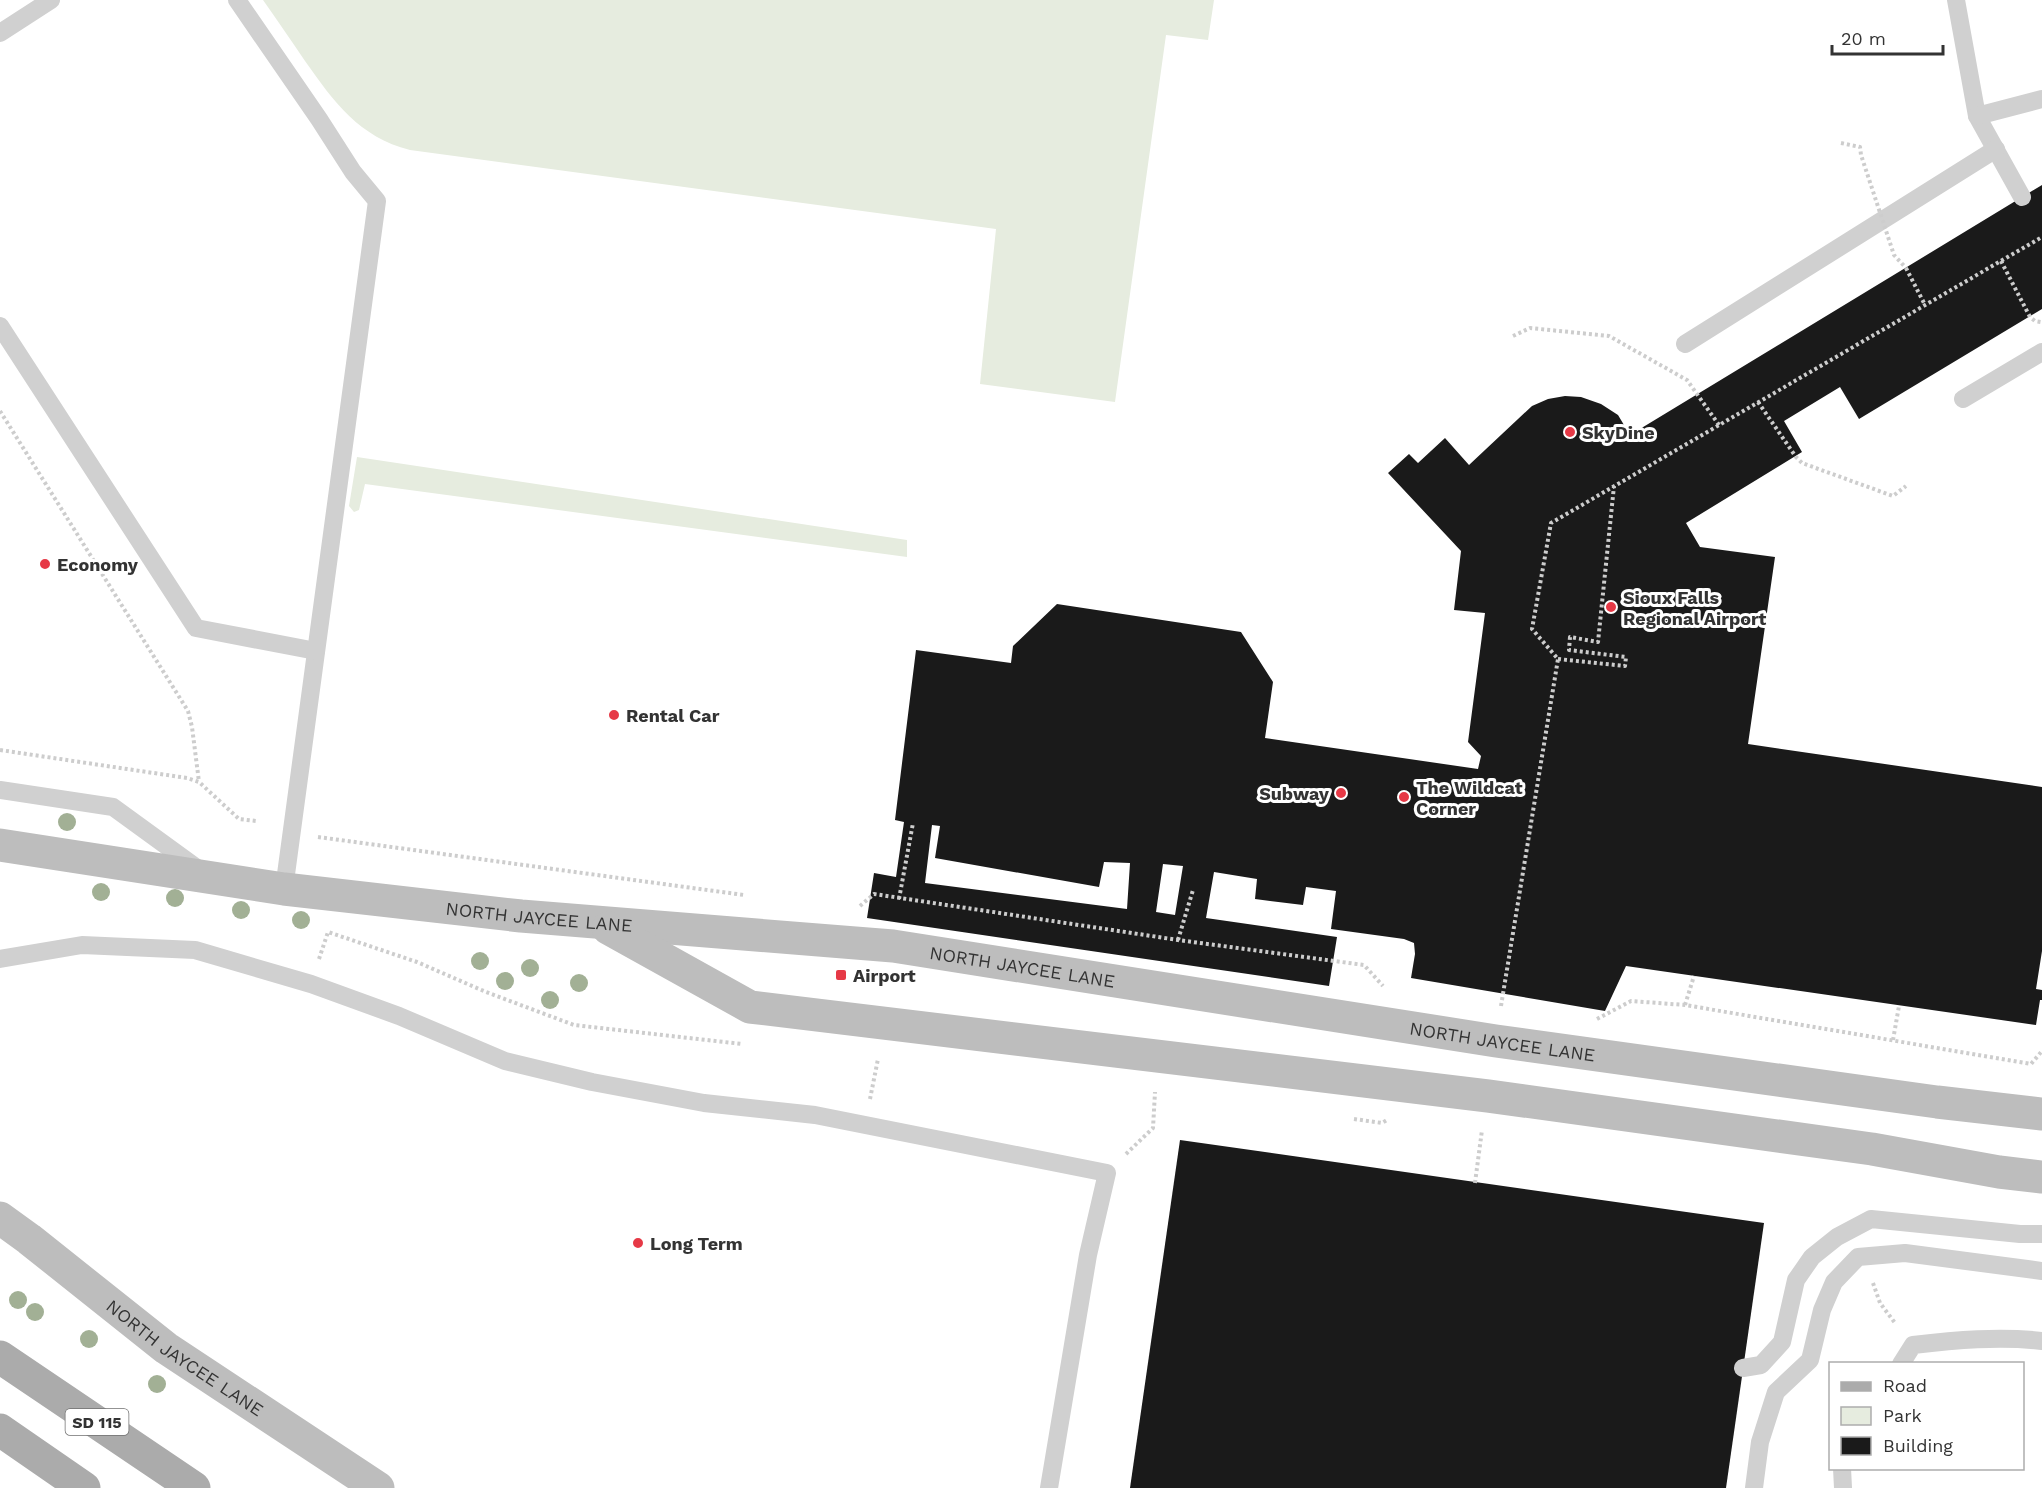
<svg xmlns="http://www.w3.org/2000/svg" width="2042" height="1488" viewBox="0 0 2042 1488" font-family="'Work Sans',sans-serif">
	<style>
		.green { fill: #e6ecdf }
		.building { fill: #1a1a1a; fill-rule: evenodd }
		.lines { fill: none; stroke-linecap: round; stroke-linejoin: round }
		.path { stroke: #cdcdcd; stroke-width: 4; stroke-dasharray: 3 3; stroke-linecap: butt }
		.service { stroke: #d0d0d0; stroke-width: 18 }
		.secondary { stroke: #bdbdbd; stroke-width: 33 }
		.primary { stroke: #ababab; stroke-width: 33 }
		.path-bridge { stroke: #cdcdcd; stroke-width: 4; stroke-dasharray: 3 3; stroke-linecap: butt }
		.tree { fill: #a2b095 }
		.poi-dot { fill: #e63946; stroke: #fff; stroke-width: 2 }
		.labels { text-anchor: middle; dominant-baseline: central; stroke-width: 6; stroke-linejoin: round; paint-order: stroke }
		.shield { fill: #fff; stroke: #707070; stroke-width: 1.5 }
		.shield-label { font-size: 16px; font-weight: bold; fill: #333 }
		.poi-label { font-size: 18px; font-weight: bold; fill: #333; stroke: #fff; text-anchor: start }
		.street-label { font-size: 18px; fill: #333; stroke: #fff }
	</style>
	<rect width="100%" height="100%" fill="#fff"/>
	<g class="green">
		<path d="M 263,0 L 1214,0 L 1208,40 L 1166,35 L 1115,402 L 980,384 L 996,229 L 410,150 C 359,137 334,102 305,61 C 291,40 277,20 263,0 Z"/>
		<polygon points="357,457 907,540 907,557 365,484 359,510 354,512 349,506"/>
	</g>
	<g class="building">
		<path d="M 2042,185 L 2042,309 L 1859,419 L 1840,387 L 1784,421 L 1802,452 L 1686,523 L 1700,547 L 1775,557 L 1748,744 L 2042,787 L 2042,951 L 2036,989 L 2042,990 L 2042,1000 L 2040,1000 L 2036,1025 L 1626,966 L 1605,1011 L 1411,978 L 1415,954 L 1414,943 L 1404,939 L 1331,929 L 1336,891 L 1306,887 L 1303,905 L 1255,899 L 1257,879 L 1214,872 L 1206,918 L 1337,937 L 1329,986 L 867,918 L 874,873 L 896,877 L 904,822 L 895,820 L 916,650 L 1011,663 L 1013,646 L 1057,604 L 1241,632 L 1273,682 L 1265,738 L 1478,769 L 1481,756 L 1468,742 L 1485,613 L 1454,610 L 1461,551 L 1388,473 L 1409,454 L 1418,463 L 1445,438 L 1469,465 L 1532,406 L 1548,399 L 1565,396 L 1581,397 L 1601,404 L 1618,415 L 1630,435 ZM 932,825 L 940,826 L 935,858 L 1099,887 L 1104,862 L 1130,863 L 1127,909 L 925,883 ZM 1163,864 L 1183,866 L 1175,915 L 1156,912 Z"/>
		<polygon points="1180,1140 1764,1223 1726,1488 1130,1488"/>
	</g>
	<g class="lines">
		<g class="path">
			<polyline points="2001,261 2030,317 2035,321 2041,322"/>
			<polyline points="1906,268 1925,305"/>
			<polyline points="1513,336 1530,328 1609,336 1687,380 1719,425"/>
			<polyline points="1758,402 1796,457 1802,463 1893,496 1906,486"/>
			<polyline points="0,411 188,711 192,727 199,782"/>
			<polyline points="1558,659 1625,666 1626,657 1569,650 1570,637 1598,642 1614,486"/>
			<polyline points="0,750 187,778 199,782 239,819 256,821"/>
			<polyline points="318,837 744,895"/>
			<polyline points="899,899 913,823"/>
			<polyline points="860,906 874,894 1178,940 1364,965 1383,986"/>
			<polyline points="1178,940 1193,890"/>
			<polyline points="319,959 328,932 417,962 486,992 574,1025 742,1044"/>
			<polyline points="1685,1005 1694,976"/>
			<polyline points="1501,1006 1558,659 1532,629 1551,523 2042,237"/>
			<polyline points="1597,1019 1631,1001 1685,1005 2031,1064 2042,1051"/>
			<polyline points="1893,1040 1899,1006"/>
			<polyline points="870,1099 878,1059"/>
			<polyline points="1354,1119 1382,1123 1387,1120"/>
			<polyline points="1126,1154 1153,1128 1155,1092"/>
			<polyline points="1475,1183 1482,1130"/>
			<polyline points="1873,1283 1880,1303 1895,1323"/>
		</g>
		<g class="service">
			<polyline points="237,0 319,119 353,172 377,201 284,889"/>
			<polyline points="1956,0 1977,116 2022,197"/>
			<polyline points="0,33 51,0"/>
			<polyline points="1977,116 2042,99"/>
			<polyline points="0,326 196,628 316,651"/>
			<polyline points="1685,344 1996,149"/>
			<polyline points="1963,399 2042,352"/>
			<polyline points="0,790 113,807 201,871"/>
			<polyline points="0,959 82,945 195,950 311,984 399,1016 505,1061 592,1082 704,1103 815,1115 1107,1173 1088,1255 1049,1488"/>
			<path d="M 1901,1364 L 1913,1345 C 1955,1340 2000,1336 2042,1341"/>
			<polyline points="1743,1368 1761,1365 1782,1342 1796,1280 1812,1257 1837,1237 1871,1219 2020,1234 2042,1234"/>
			<polyline points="1842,1468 1843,1488"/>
			<polyline points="1754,1488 1760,1442 1776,1392 1810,1360 1822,1310 1834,1282 1858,1257 1905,1253 2042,1271"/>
		</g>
		<g class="secondary">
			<path id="s1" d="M 0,845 L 284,889 L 521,916 L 893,946 L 1496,1041 L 1937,1102 L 2042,1114"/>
			<polyline points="608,928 750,1007 1488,1096 1872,1149 1999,1172 2042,1177"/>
			<path id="s2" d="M 0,1218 L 29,1239 L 166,1348 L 378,1488"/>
		</g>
		<g class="primary">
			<polyline points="0,1357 194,1488"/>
			<polyline points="0,1430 84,1488"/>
		</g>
		<polyline class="path-bridge" points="1841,143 1860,147 1861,155 1894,255 1906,268"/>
	</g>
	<g class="tree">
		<circle cx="67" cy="822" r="9"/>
		<circle cx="101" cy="892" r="9"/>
		<circle cx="175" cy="898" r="9"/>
		<circle cx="241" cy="910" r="9"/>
		<circle cx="301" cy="920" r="9"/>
		<circle cx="480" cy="961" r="9"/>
		<circle cx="530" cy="968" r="9"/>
		<circle cx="505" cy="981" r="9"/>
		<circle cx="579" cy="983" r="9"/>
		<circle cx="550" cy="1000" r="9"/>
		<circle cx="18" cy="1300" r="9"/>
		<circle cx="35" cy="1312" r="9"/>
		<circle cx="89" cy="1339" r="9"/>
		<circle cx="157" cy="1384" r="9"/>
	</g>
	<g class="poi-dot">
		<circle cx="1570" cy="432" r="6"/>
		<circle cx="45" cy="564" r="6"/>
		<circle cx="1611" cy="607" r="6"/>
		<circle cx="614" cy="715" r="6"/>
		<circle cx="1341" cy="793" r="6"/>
		<circle cx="1404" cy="797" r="6"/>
		<rect x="835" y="969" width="12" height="12" rx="3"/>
		<circle cx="638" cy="1243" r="6"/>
	</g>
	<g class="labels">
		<rect class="shield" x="65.5" y="1409" width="63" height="26" rx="4.5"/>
		<g class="shield-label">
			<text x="97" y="1422">SD 115</text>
		</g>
		<g class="poi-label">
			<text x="1582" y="432">SkyDine</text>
			<text x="57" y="564">Economy</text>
			<text x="1623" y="597">Sioux Falls<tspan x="1623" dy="21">Regional Airport</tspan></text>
			<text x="626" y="715">Rental Car</text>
			<text x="1416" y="787">The Wildcat<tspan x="1416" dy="21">Corner</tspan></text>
			<text x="1329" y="793" text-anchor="end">Subway</text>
			<text x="853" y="975">Airport</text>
			<text x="650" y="1243">Long Term</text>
		</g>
		<g class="street-label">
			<text stroke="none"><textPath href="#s1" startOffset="544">NORTH JAYCEE LANE</textPath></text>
			<text stroke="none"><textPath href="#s1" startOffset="1030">NORTH JAYCEE LANE</textPath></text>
			<text stroke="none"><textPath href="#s1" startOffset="1516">NORTH JAYCEE LANE</textPath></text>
			<text stroke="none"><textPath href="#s2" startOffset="232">NORTH JAYCEE LANE</textPath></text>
		</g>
	</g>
	<rect x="1829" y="1362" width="195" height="108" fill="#ffffff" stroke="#adadad" stroke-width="1.5"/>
	<rect x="1841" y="1382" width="30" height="9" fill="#ababab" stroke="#adadad" stroke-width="1.5"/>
	<text x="1883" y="1392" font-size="18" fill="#333333">Road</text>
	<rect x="1841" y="1407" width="30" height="18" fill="#e6ecdf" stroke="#adadad" stroke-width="1.5"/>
	<text x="1883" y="1422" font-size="18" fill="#333333">Park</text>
	<rect x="1841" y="1437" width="30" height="18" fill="#1a1a1a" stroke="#adadad" stroke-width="1.5"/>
	<text x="1883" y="1452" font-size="18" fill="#333333">Building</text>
	<path d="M1832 45v9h111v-9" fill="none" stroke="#333333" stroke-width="3"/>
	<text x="1841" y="45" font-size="18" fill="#333333" stroke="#ffffff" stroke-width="4.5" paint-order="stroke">20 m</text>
</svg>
